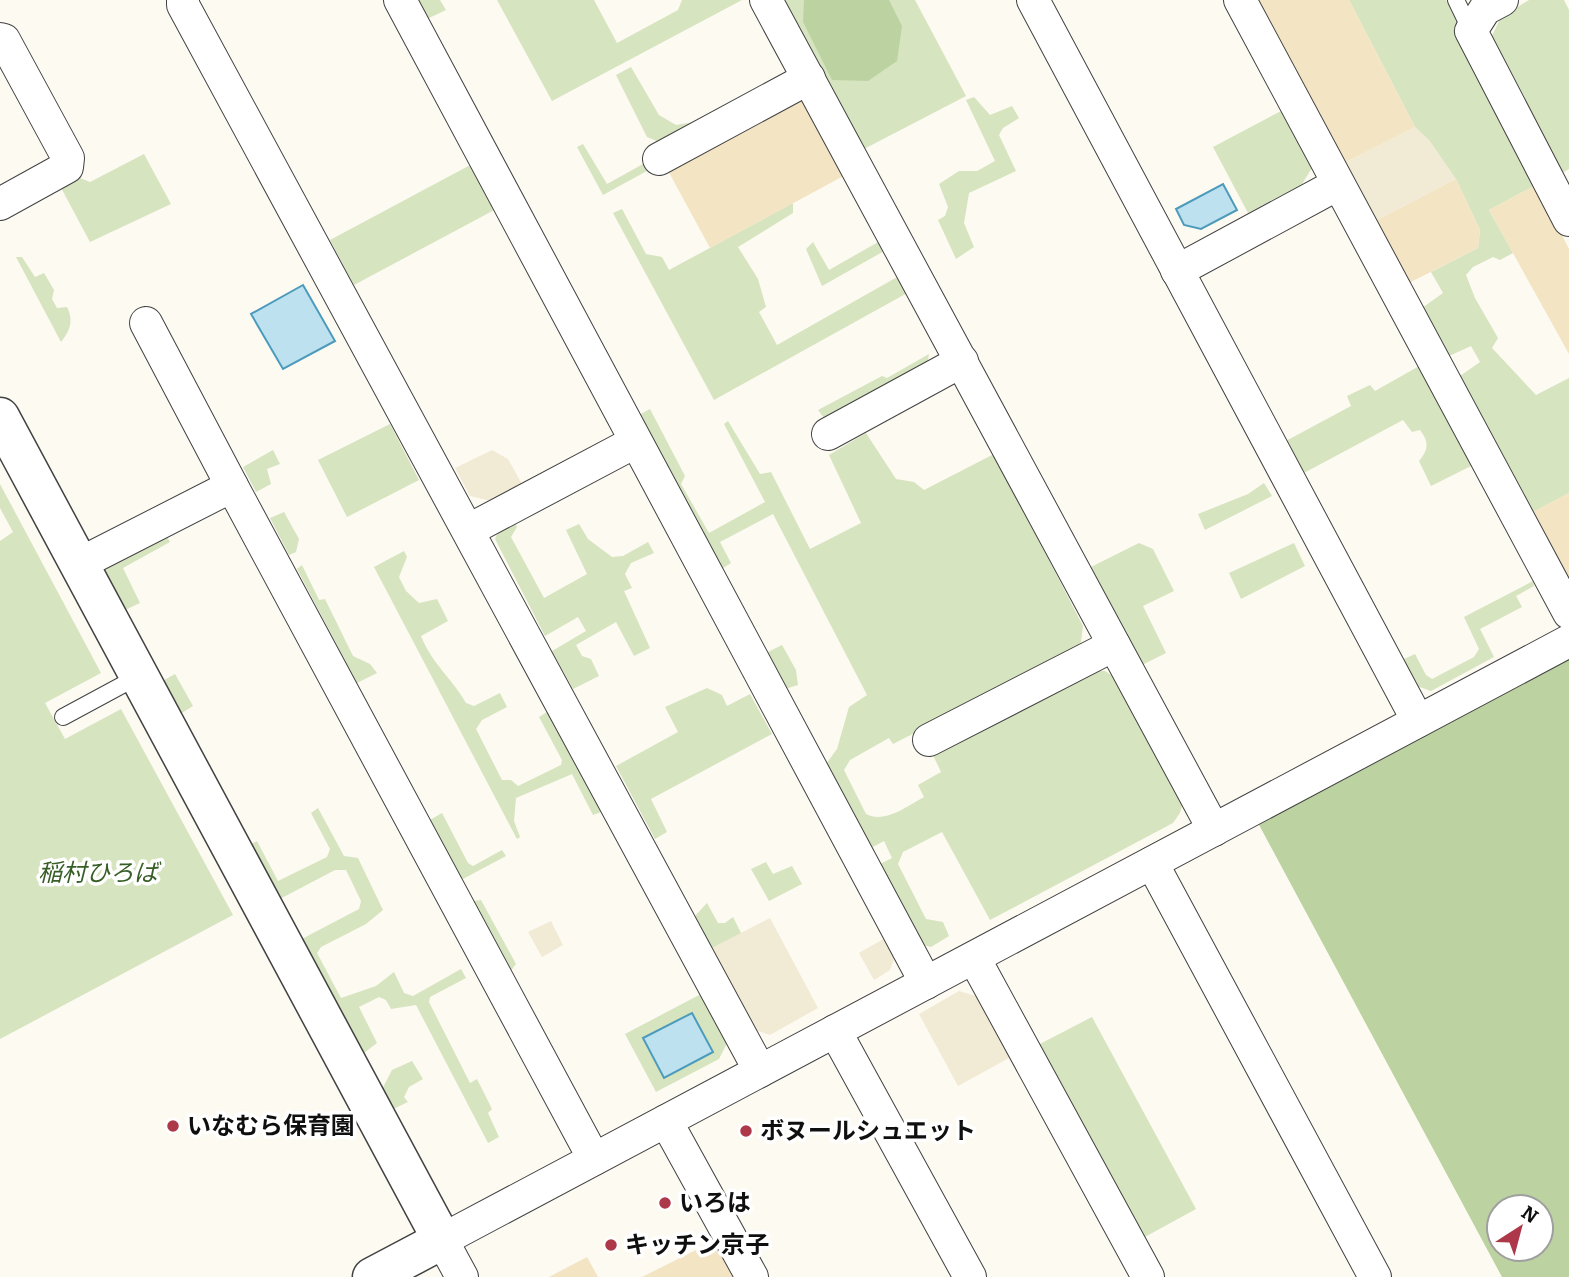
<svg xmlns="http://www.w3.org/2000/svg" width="1569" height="1277" viewBox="0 0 1569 1277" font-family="Bitter,'Noto Sans JP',serif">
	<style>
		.farmland { fill: #f1ebd5 }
		.green { fill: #d6e4bf }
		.forest { fill: #bcd3a1; fill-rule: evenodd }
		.sand { fill: #f3e4c4 }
		.water { fill: #bde1ee; stroke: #4d9bbc; stroke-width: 2 }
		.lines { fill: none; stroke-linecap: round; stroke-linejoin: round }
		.service-casing { stroke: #424242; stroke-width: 18 }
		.minor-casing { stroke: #424242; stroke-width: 34 }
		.tertiary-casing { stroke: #424242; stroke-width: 41 }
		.service { stroke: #fff; stroke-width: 16 }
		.minor { stroke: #fff; stroke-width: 32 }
		.tertiary { stroke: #fff; stroke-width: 38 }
		.poi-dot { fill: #ad3849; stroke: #fff; stroke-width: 2.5 }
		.labels { text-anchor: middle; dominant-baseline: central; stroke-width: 7; stroke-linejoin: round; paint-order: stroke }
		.park-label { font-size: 24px; font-style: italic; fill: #385e27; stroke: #fff }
		.poi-label { font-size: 24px; font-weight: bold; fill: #0f0f0f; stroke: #fff; text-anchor: start }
	</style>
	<rect width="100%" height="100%" fill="#fdfaf2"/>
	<g class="farmland">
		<polygon points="1415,127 1429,140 1456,179 1375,221 1344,163"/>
		<polygon points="492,450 508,459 522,484 491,501 470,496 455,468"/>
		<polygon points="770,918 818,1008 770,1035 753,1029 712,948"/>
		<polygon points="551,921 563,945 542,957 528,932"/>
		<polygon points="885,938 895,957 890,970 874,980 859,953"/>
		<polygon points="959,991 976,996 1011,1057 958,1086 919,1014"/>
	</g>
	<g class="green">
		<polygon points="417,0 440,0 446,10 427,19"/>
		<polygon points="497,0 594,0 617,43 678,10 682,0 742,0 552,101"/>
		<polygon points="782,0 915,0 966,96 864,149"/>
		<polygon points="1349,0 1446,0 1536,185 1489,210 1513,253 1500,260 1493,257 1473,267 1466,275 1475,298 1498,338 1492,348 1536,395 1569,378 1569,493 1533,512 1460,376 1480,362 1471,346 1447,357 1422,308 1443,293 1431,272 1478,248 1480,230 1456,179 1429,140 1415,127"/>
		<polygon points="1529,0 1564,0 1569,10 1569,169 1559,175 1489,42 1501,17"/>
		<polygon points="631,67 659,115 676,125 700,121 664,144 647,137 616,75"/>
		<polygon points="974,97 990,115 1012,106 1019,118 1003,128 999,135 1016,171 969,193 964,223 974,247 956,259 938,220 945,216 948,207 939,184 959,171 977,171 995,161 966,100"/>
		<polygon points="1281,111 1312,168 1302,184 1248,213 1213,147"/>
		<polygon points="583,144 607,184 652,159 656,166 603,195 577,147"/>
		<polygon points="144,154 171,204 90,242 59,184 75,176 90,182"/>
		<polygon points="474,163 498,208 354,285 330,240"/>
		<polygon points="793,203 793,213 738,247 758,279 766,307 759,312 777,345 899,276 909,292 714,400 613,213 622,209 646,254 662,257 669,270"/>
		<polygon points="880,241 886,250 822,286 806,249 813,242 829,270"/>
		<path d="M 16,257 L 22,257 L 35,277 L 44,273 L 54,290 L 52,299 L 57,308 L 67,307 C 74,321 70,331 61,342 Z"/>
		<polygon points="929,354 927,366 827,422 818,410 882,376 887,378"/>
		<path d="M 1421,365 L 1471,466 L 1431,486 L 1419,461 C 1429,449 1429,442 1420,430 L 1412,432 L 1403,420 L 1302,474 L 1284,442 L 1351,406 L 1347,396 L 1370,385 L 1375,391 Z"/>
		<path d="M 650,409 L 685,476 L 681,484 L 709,533 L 765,502 L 724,424 L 728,421 L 760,474 L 771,472 L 810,549 L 861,523 L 829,455 L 866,433 L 896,479 L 914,482 L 924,490 L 994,454 L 1083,626 L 1081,642 L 1071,653 L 893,744 L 889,738 L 850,760 L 844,770 L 866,814 C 885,824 907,806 924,797 L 918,785 L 941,772 L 932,753 L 1091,671 L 1105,671 L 1117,679 L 1183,802 L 1180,813 L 1173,823 L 990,920 L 942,832 L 903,852 L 898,864 L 926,919 L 943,922 L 949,936 L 931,947 L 922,945 L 880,864 L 892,858 L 884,841 L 871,848 L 826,764 L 837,749 L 849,707 L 867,695 L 773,514 L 720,542 L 731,563 L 720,570 L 637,416 Z"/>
		<polygon points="390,424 419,480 347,517 318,460"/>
		<polygon points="273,450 280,464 267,469 271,484 256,492 243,467"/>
		<polygon points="1264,483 1272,496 1205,530 1198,514 1248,494"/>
		<polygon points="0,484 101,673 45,703 65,739 121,709 233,915 0,1039 0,541 13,532 0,508"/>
		<polygon points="284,512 299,539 296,552 289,555 270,518"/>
		<polygon points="513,516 517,527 511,537 544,598 587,574 566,530 579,524 588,539 612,557 623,556 648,542 654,553 631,563 625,574 632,588 624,591 650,648 634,656 616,622 576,645 582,656 591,659 599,676 573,689 552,651 586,631 578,617 545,636 495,539 502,523"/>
		<polygon points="163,529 170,542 123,568 140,603 121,612 101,574 106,560"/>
		<polygon points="1139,543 1153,549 1174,591 1143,606 1166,653 1142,665 1091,567"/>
		<polygon points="1294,543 1305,566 1241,599 1229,573"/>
		<path d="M 404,551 L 407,557 L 399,577 L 406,591 L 419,603 L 437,599 L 448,621 L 421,636 C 432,664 452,678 466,703 L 474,706 L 500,693 L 507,707 L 482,720 L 476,729 L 502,780 L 511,780 L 518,786 L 561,765 L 562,760 L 539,717 L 547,712 L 601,812 L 593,815 L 572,774 L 516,798 L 514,821 L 520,837 L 517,839 L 374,567 Z"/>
		<polygon points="302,565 319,600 325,599 353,656 370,664 377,673 357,683 297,569"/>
		<polygon points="1533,581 1534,586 1516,596 1522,607 1480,629 1494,657 1431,691 1414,685 1402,660 1415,654 1426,675 1432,679 1474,657 1479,649 1464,617"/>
		<polygon points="782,645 796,670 798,685 785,689 766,653"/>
		<polygon points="175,674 193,706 177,716 159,683"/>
		<polygon points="707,688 722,695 727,706 750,694 772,734 651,799 667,832 655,839 616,766 678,732 665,707"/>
		<polygon points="318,808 344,856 358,858 383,910 366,924 321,947 317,953 341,998 376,986 394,972 404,993 413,996 461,969 466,978 430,997 429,1002 470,1083 477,1079 492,1109 488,1113 499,1137 488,1143 416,1005 391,1009 386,1000 379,997 359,1007 377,1043 360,1056 298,941 359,909 361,901 346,870 335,870 276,901 247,846 257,841 278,881 327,857 330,849 311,813"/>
		<polygon points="442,813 468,863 473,866 502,850 506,856 461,880 430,820"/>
		<polygon points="766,862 773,874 792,866 802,884 769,901 751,869"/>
		<polygon points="481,900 516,964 510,972 473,901"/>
		<polygon points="707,903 718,923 725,923 733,917 741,933 712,948 695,916"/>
		<polygon points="701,994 727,1043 719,1059 656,1092 625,1034"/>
		<polygon points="1092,1017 1196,1209 1143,1238 1038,1045"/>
		<polygon points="412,1061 423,1079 409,1087 404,1097 408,1102 389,1111 380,1093 392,1070"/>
	</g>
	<g class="forest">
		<polygon points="804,0 889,0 902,26 897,61 868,81 832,80 803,22"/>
		<path d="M 1569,659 L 1569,1277 L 1502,1277 L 1258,823 ZM 1499,1207 L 1541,1207 L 1541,1249 L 1499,1249 Z"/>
	</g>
	<g class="sand">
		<polygon points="1257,0 1349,0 1415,127 1344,163"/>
		<polygon points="804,92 849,173 710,248 666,167"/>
		<polygon points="1456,179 1480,230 1478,248 1409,283 1375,221"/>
		<polygon points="1536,185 1569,249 1569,354 1489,210"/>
		<polygon points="1569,493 1569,580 1533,512"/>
		<polygon points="714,1241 733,1277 642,1277"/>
		<polygon points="587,1257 598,1277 549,1277"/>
	</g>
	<g class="water">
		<polygon points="1223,184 1237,210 1201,229 1184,225 1176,209"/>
		<polygon points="303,285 335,341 283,369 251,314"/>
		<polygon points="692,1013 713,1052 664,1078 643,1038"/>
	</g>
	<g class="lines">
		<defs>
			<g id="service">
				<polyline points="1456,0 1471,31"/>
				<polyline points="63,717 139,676"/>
			</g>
			<g id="minor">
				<polyline points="183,0 183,5 760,1071"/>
				<polyline points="400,0 926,983"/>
				<polyline points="766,0 1214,830"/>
				<polyline points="1033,0 1418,721"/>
				<polyline points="1240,0 1569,613"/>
				<polyline points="1502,0 1485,9 1471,31 1569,220"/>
				<polyline points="0,39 4,40 68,158 67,167 0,204"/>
				<polyline points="659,159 809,78"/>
				<polyline points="1177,271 1338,184"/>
				<polyline points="146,323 232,486"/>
				<polyline points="828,434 962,361"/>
				<polyline points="469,530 635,442"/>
				<polyline points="79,564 232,486 594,1159"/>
				<polyline points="929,740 1114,645"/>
				<polyline points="1152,863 1375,1277"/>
				<polyline points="974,958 1148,1277"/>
				<polyline points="835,1031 970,1277"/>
				<polyline points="666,1121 752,1277"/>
				<polyline points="462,1277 442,1240 1569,641"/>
			</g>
			<polyline id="tertiary" points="0,417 442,1240 372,1277"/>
		</defs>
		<use href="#service" class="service-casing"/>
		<use href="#minor" class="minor-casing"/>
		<use href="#tertiary" class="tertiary-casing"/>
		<use href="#service" class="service"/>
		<use href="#minor" class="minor"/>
		<use href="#tertiary" class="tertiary"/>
	</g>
	<g class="poi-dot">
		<circle cx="173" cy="1126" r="7"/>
		<circle cx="746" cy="1131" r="7"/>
		<circle cx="665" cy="1203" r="7"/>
		<circle cx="611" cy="1245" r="7"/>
	</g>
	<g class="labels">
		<g class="park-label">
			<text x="98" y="873">稲村ひろば</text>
		</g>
		<g class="poi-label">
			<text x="187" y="1126">いなむら保育園</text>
			<text x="760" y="1131">ボヌールシュエット</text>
			<text x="679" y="1203">いろは</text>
			<text x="625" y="1245">キッチン京子</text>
		</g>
	</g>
	<g transform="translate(1520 1228) rotate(36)"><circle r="33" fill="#ffffff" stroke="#9f9f9f" stroke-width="2"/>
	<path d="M0-5L12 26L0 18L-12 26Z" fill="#ad3849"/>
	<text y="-10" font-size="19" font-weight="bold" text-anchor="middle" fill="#0f0f0f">N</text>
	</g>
</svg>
